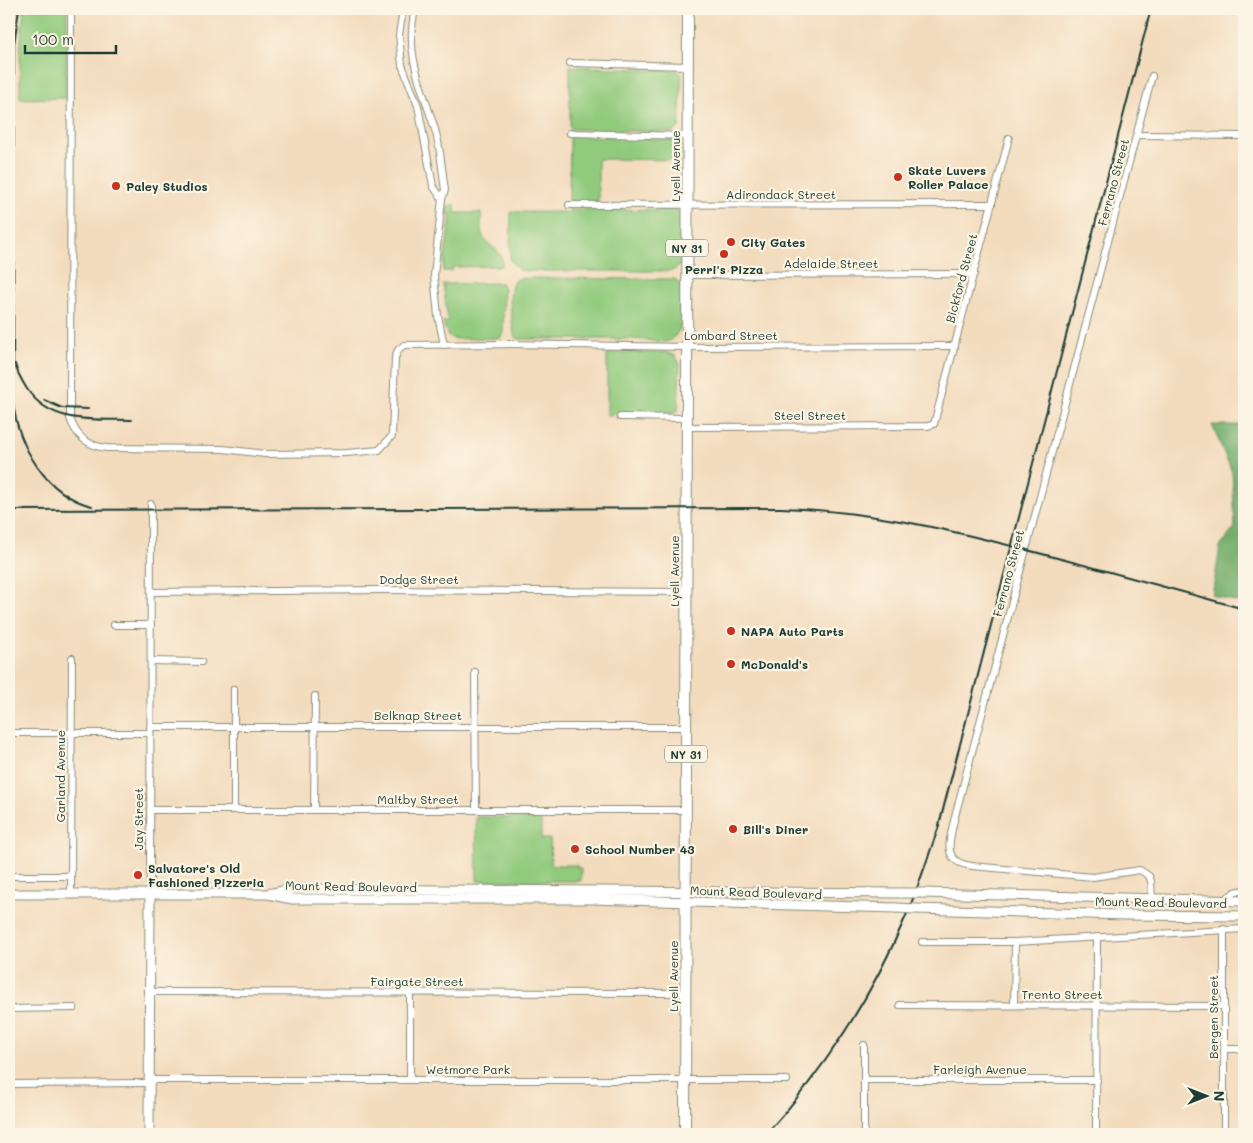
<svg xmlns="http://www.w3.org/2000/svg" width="1253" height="1143" viewBox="0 0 1253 1143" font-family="Mali,sans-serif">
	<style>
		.green { fill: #91ca7d; stroke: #588458 }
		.forest { fill: #74ae6c; stroke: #4a7650 }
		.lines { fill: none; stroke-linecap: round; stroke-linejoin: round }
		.street-casing { stroke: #898c79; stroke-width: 8 }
		.secondary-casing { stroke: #898c79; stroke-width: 11 }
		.primary-casing { stroke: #898c79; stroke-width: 12 }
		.street { stroke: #fff; stroke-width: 6 }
		.secondary { stroke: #fff; stroke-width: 9 }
		.primary { stroke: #fff; stroke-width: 10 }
		.rail { stroke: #1f3d34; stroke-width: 2 }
		.secondary-bridge-casing { stroke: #898c79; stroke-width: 11; stroke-linecap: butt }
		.secondary-bridge { stroke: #fff; stroke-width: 9 }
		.poi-dot { fill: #c8321e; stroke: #fcf5e5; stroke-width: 2 }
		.labels { text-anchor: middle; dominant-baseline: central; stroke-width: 4.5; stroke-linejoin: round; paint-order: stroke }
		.shield { fill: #fcf5e5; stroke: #617469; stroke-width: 1 }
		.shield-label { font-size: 11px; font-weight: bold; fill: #1f3d34 }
		.street-label { font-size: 12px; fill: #1f3d34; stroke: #fcf5e5 }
		.poi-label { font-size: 12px; font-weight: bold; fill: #1f3d34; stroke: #fcf5e5; text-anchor: start }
	</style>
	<rect width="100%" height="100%" fill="#fcf5e5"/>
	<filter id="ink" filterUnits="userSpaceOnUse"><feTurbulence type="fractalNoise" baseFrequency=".02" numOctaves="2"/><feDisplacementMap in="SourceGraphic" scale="10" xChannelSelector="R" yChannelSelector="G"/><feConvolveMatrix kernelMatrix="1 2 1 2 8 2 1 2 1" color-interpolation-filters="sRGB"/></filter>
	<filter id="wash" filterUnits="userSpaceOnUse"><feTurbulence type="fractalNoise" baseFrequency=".0096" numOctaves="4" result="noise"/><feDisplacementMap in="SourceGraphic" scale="20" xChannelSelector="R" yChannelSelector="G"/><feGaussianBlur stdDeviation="1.12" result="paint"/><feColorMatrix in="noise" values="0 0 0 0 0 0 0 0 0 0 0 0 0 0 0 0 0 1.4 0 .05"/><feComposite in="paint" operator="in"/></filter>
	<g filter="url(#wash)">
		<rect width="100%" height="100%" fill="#f3dcbe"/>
		<g class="green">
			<polygon points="24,9 67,9 66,98 20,99 20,49"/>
			<polygon points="570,66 679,71 682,75 679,128 672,132 570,129"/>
			<polygon points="570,135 675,140 681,145 681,160 598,159 598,202 569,202"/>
			<path d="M 455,204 L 455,213 L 481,213 C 482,219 480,228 482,234 C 486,247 505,249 502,266 L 453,267 L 452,271 L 443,271 L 451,214 L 445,213 L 448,206 Z"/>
			<polygon points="570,209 677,210 681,215 680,265 674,270 665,271 524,271 519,270 510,260 511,212 569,212"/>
			<path d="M 521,278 L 675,279 L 680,285 L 680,329 L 672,340 L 665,342 L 633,339 L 519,339 L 515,337 C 512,327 508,295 512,285 C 514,281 517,279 521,278 Z"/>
			<polygon points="501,283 504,289 503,332 500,338 454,339 448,336 443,322 448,321 443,284"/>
			<polygon points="666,352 676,356 680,365 678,411 674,413 607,415 607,353"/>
			<polygon points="476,817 541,818 541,839 550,839 551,865 577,865 577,868 581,868 581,881 477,881"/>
		</g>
		<polygon class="forest" points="1212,425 1244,425 1244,604 1212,595 1220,547 1235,527 1232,472"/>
	</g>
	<g filter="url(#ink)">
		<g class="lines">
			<defs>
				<g id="street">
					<path d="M 71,9 L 70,418 C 76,437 88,446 107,448 L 223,449 L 265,454 L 347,453 L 379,450 L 392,436 L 395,358 L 398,350 L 404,345 L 508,344 L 687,347 L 955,346"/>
					<polyline points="403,9 399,35 402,65 418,106 433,186 442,199 434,275 438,316 444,345"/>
					<path d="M 415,9 C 404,56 423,88 436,133 C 441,151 442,171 445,190 L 442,199"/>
					<polyline points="570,63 688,66"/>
					<polyline points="570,133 688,136"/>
					<polyline points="1137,135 1244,136"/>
					<polyline points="569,205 992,204"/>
					<polyline points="687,275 974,274"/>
					<polyline points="620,417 687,418"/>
					<polyline points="687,427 928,426 934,424 1009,138"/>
					<polyline points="151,592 380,590 686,592"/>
					<polyline points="114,625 151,625"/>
					<polyline points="151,661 201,662"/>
					<polyline points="475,672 476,810"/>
					<polyline points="234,689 234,810"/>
					<polyline points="150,727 686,727"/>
					<polyline points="9,733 150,733"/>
					<polyline points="150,810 686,810"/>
					<polyline points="314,810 315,696"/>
					<polyline points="9,876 71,876"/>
					<polyline points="71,894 72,658"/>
					<polyline points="150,894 151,504"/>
					<path d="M 1152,900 L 1151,881 L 1149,876 L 1140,870 L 1093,877 L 972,866 C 940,862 950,840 955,816 L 1152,76"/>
					<polyline points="1223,901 1235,892 1244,890"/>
					<polyline points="922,942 1015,942 1244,929"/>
					<polyline points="149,992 685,993"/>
					<polyline points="900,1005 1224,1006"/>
					<polyline points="1014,1005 1015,942"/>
					<polyline points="9,1009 74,1008"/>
					<polyline points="1224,1049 1244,1049"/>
					<polyline points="149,1080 787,1080"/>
					<polyline points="410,1080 410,992"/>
					<polyline points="864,1080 1097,1080"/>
					<polyline points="9,1084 149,1083"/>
					<polyline points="1224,1131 1244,1131"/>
					<polyline points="864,1134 864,1045"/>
					<polyline points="1096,1134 1097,937"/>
					<polyline points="1224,1134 1224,929"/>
				</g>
				<g id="secondary">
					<polyline points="921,893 1244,901"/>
					<polyline points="9,894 268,894 292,899 590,899 896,908"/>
					<polyline points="268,894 293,889 902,893"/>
					<polyline points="915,909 1125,915 1244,916"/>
					<polyline points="149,1134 150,894"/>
				</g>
				<polyline id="primary" points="685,1134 688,9"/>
			</defs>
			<use href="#street" class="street-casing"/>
			<use href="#secondary" class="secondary-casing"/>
			<use href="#primary" class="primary-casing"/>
			<use href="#street" class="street"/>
			<use href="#secondary" class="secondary"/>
			<use href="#primary" class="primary"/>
			<g class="rail">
				<path d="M 19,9 L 14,44 L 13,402 C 18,446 46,495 92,506"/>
				<polyline points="10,29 10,9"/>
				<path d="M 15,364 C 17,373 22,381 27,389 C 51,425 94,419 132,420"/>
				<polyline points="44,400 62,408 88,409"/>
				<path d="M 9,510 L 781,508 C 878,511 968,534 1061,559 C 1122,575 1183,592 1244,609"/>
				<path d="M 766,1134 C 823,1072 872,996 905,918 C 918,889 927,859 938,829 L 1151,9"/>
			</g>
			<defs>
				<g id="secondary-bridge">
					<polyline points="902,893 921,893"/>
					<polyline points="896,908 915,909"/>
				</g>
			</defs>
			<use href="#secondary-bridge" class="secondary-bridge-casing"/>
			<use href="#secondary-bridge" class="secondary-bridge"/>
		</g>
	</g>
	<g class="poi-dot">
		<circle cx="898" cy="177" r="5"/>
		<circle cx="116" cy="186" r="5"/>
		<circle cx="731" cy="242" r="5"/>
		<circle cx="724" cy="254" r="5"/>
		<circle cx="731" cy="631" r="5"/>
		<circle cx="731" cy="664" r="5"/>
		<circle cx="733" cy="829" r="5"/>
		<circle cx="575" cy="849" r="5"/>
		<circle cx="138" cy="875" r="5"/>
	</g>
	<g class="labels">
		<g class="shield">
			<rect x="666" y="239.5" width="42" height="17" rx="4"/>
			<rect x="665" y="745.5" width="42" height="17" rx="4"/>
		</g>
		<g class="shield-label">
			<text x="687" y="248">NY 31</text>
			<text x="686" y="754">NY 31</text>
		</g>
		<g class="street-label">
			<text transform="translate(675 166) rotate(-90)">Lyell Avenue</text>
			<text transform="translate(1113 182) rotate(-75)">Ferrano Street</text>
			<text x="781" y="194">Adirondack Street</text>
			<text x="831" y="263">Adelaide Street</text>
			<text transform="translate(961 278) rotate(-75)">Bickford Street</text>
			<text x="731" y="335">Lombard Street</text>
			<text x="810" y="415">Steel Street</text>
			<text transform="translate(674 571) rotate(-90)">Lyell Avenue</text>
			<text transform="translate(1008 573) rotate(-75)">Ferrano Street</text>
			<text x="419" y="579">Dodge Street</text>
			<text x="418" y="715">Belknap Street</text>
			<text transform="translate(60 776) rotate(-90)">Garland Avenue</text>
			<text x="418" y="799">Maltby Street</text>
			<text transform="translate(138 819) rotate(-90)">Jay Street</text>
			<text transform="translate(351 886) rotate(1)">Mount Read Boulevard</text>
			<text transform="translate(756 892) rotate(2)">Mount Read Boulevard</text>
			<text transform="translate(1161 902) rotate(1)">Mount Read Boulevard</text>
			<text transform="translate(673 976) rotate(-90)">Lyell Avenue</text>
			<text x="417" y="981">Fairgate Street</text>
			<text x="1062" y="994">Trento Street</text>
			<text transform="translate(1213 1017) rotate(-90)">Bergen Street</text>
			<text x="468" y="1069">Wetmore Park</text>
			<text x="980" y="1069">Farleigh Avenue</text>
		</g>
		<g class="poi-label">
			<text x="908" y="170">Skate Luvers<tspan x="908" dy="14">Roller Palace</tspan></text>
			<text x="126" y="186">Paley Studios</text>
			<text x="741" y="242">City Gates</text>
			<text x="724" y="269" text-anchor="middle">Perri's Pizza</text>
			<text x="741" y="631">NAPA Auto Parts</text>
			<text x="741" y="664">McDonald's</text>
			<text x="743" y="829">Bill's Diner</text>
			<text x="585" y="849">School Number 43</text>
			<text x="148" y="868">Salvatore's Old<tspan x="148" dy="14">Fashioned Pizzeria</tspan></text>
		</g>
	</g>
	<rect width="1253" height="1143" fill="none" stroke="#fcf5e5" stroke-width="30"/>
	<g transform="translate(1206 1096) rotate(90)" stroke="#fcf5e5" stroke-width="4" paint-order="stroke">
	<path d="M0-4L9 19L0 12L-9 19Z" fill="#1f3d34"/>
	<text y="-8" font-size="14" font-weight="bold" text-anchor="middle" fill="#1f3d34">N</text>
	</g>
	<path d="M25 45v8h91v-8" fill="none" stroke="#1f3d34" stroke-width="2.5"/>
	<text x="32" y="45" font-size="15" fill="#1f3d34" stroke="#fcf5e5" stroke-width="4" paint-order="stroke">100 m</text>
</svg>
